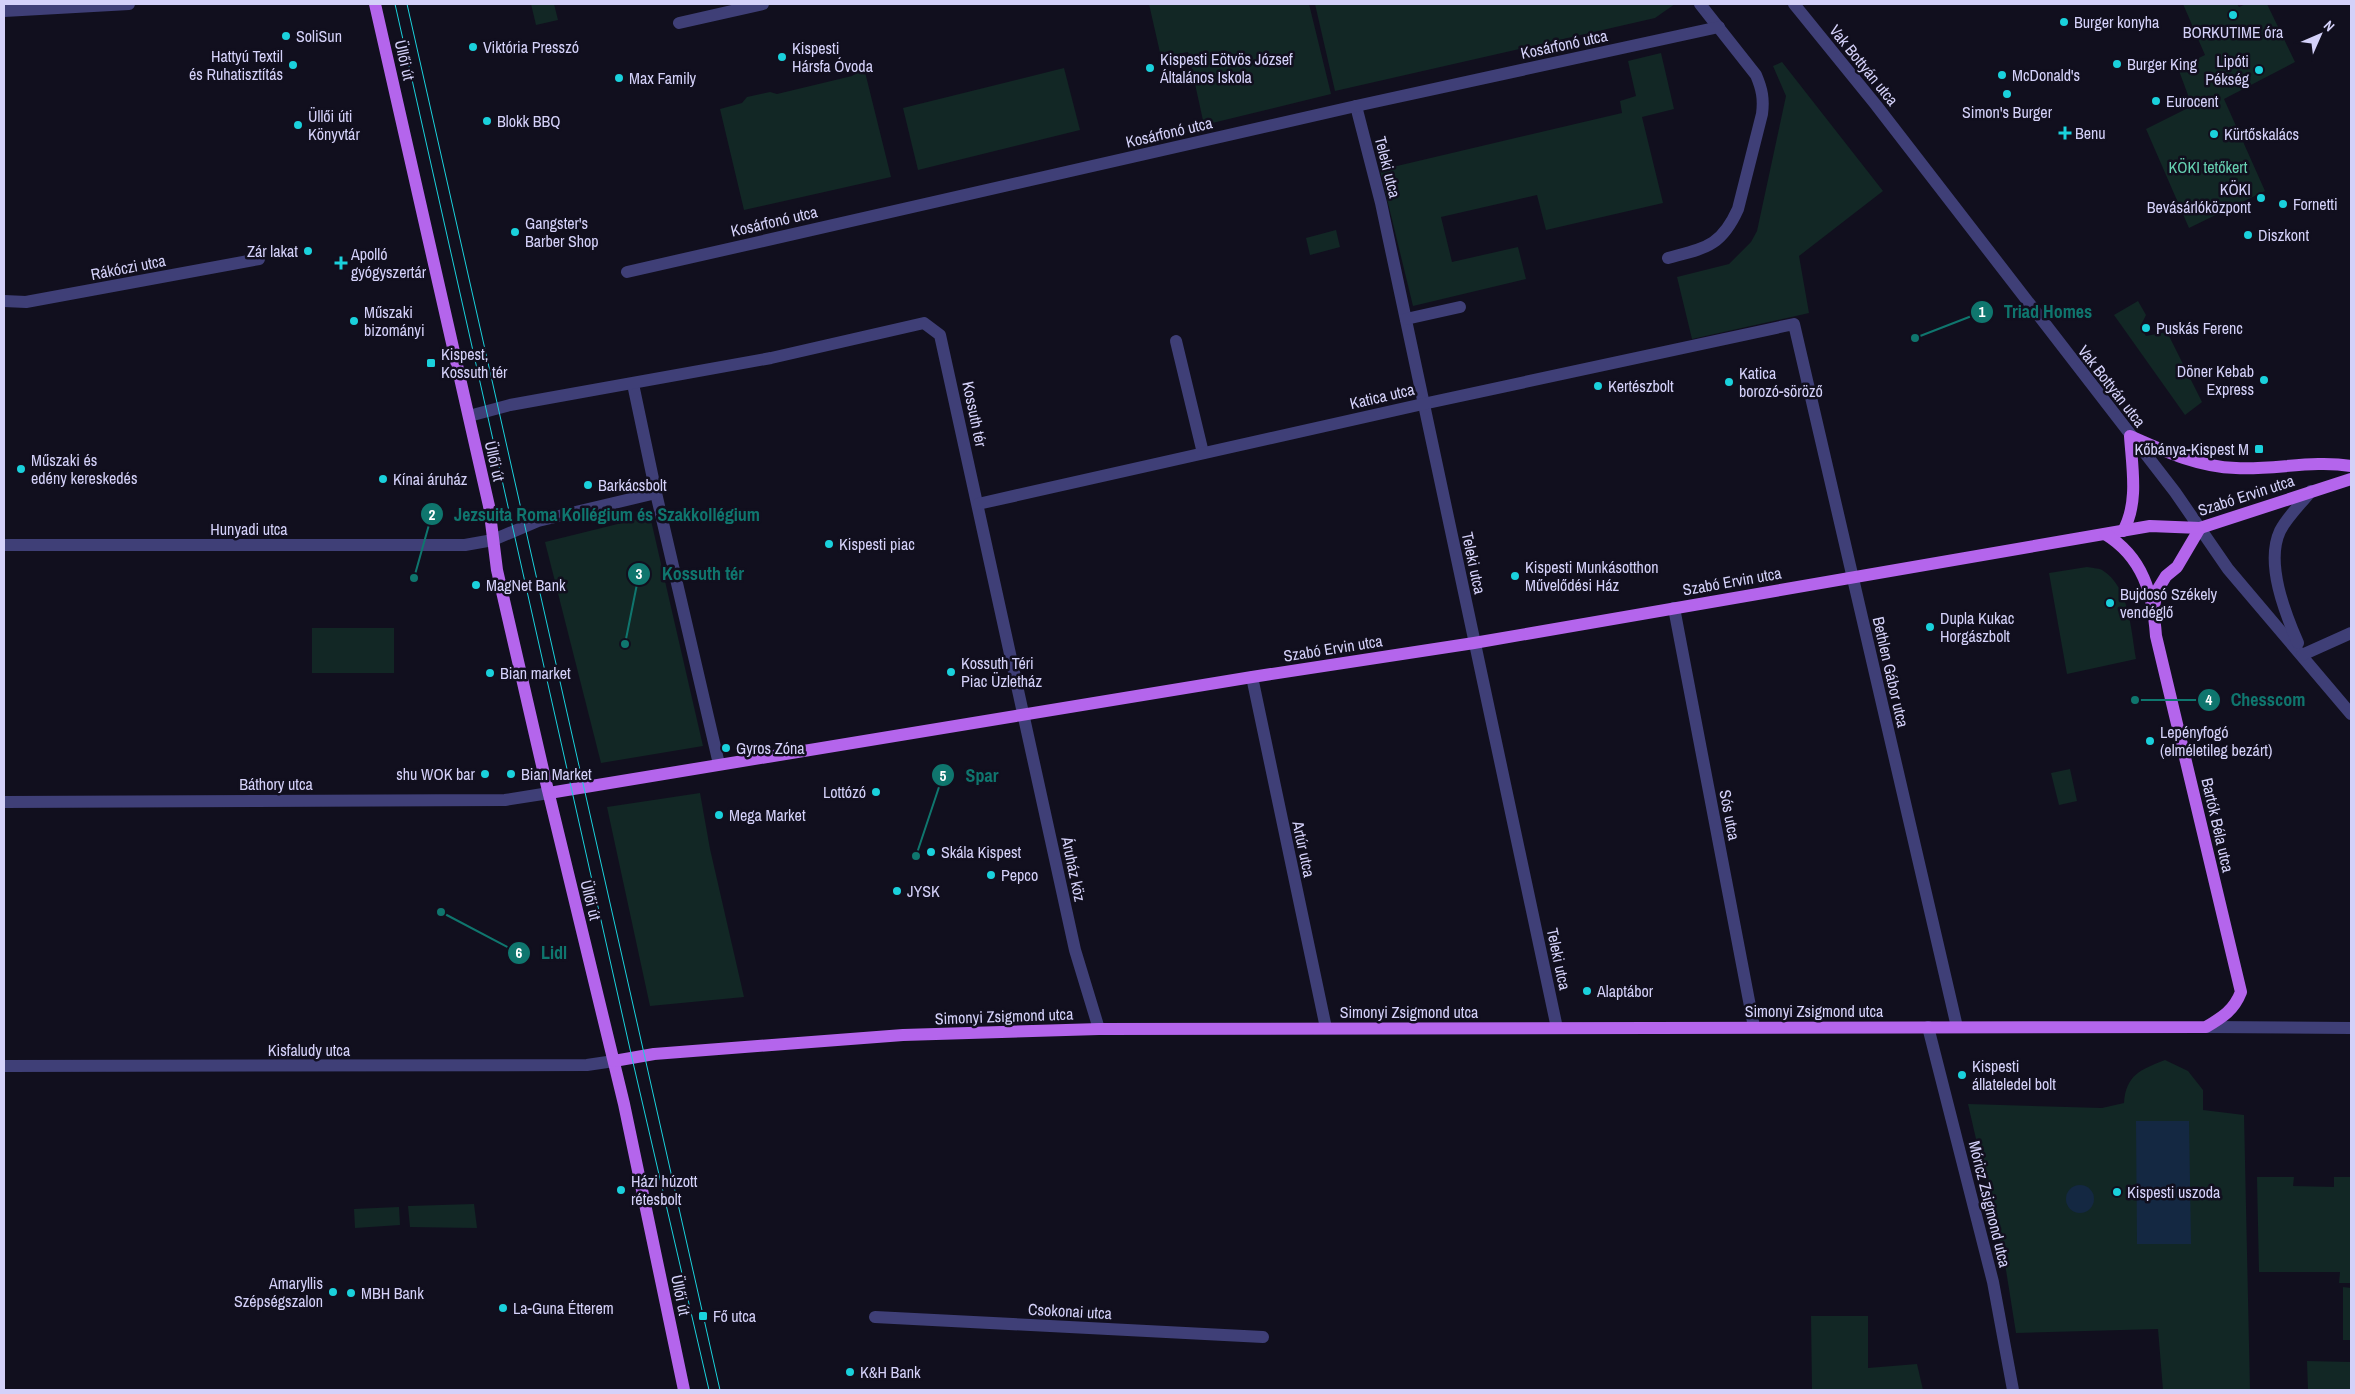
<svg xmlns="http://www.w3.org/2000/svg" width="2355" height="1394" viewBox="0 0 2355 1394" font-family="'Archivo Narrow',sans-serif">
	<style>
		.green { fill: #122725 }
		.water { fill: #142842 }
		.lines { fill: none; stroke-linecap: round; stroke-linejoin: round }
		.minor { stroke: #3f3f77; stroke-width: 12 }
		.major { stroke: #b465ec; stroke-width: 12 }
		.tram { stroke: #1ad1dc; stroke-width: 1 }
		.poi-dot { fill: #1ad1dc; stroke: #110f1e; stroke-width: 2 }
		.labels { text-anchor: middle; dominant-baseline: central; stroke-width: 5; stroke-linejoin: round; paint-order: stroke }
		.poi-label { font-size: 16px; fill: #d4d1f9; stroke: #110f1e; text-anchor: start }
		.street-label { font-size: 16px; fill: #d4d1f9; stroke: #110f1e }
		.park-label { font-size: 16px; fill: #66d0b1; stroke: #110f1e }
		.leader { fill: none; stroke: #0f766e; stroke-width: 2 }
		.callout-dot { fill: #0f766e; stroke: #110f1e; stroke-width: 2 }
		.mark-label { font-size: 15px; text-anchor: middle; font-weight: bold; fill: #fff }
		.callout-label { font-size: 18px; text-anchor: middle; font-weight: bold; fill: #0f766e; stroke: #110f1e; stroke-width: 5; stroke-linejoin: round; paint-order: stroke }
	</style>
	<rect width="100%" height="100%" fill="#110f1e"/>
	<g class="green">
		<polygon points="531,4 554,4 558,20 536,25"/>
		<polygon points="1149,4 1309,4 1331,94 1204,125 1188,52 1161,57"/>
		<polygon points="1315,4 1675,4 1655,18 1335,91"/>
		<polygon points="2183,4 2237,4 2239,7 2246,4 2267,4 2295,62 2224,99 2265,191 2189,228 2146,129 2192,106 2178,68 2205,55"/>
		<polygon points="1661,53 1674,109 1642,117 1663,203 1546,230 1537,195 1441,217 1452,262 1518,247 1526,279 1413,306 1380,170 1622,113 1620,101 1636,96 1628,61"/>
		<polygon points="1782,62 1883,191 1799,256 1809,313 1692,339 1677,277 1729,264 1751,242 1757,231 1786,96 1773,66"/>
		<polygon points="1064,68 1080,130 918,170 903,108"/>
		<polygon points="858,72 859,74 865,72 891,177 744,210 720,109 742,103 747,97 770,92 777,94 852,76"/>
		<polygon points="1336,230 1340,247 1310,255 1306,238"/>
		<polygon points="2138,301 2146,315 2140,327 2146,336 2167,332 2202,402 2185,415 2114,315"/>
		<polygon points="650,516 703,746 601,763 545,542"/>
		<path d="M 2087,567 C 2091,568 2098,568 2102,570 C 2130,587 2131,632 2136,659 L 2067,674 L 2049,573 Z"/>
		<rect x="312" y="628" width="82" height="45"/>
		<polygon points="2070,769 2077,801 2059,805 2051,773"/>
		<polygon points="700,793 710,849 744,997 650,1006 607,807"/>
		<path d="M 2165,1060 L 2188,1071 L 2203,1090 L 2203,1110 L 2244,1115 L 2250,1390 L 2163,1390 L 2158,1329 L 2016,1333 L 2006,1270 L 1968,1104 L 2102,1108 L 2124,1103 C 2126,1075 2140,1070 2165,1060 Z"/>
		<polygon points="2257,1177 2294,1177 2293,1186 2334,1187 2334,1177 2351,1177 2351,1283 2339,1283 2340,1272 2259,1272"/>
		<polygon points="474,1204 477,1228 410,1227 408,1206"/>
		<polygon points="399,1207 400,1225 355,1228 354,1209"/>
		<polygon points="2343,1287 2351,1288 2351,1340 2343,1340"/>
		<polygon points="1811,1316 1868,1316 1868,1368 1917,1364 1923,1390 1812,1390"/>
		<polygon points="2307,1361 2351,1362 2351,1390 2308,1390"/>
	</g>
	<g class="water">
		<polygon points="2136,1121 2189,1121 2191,1244 2137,1244"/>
		<circle cx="2080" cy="1199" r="14"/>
	</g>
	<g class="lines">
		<g class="minor">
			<polyline points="1794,4 1876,105 2175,492 2228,569 2351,714"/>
			<polyline points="4,11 129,4"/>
			<polyline points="679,23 763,4"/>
			<polyline points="1356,106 1381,203 1557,1028"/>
			<path d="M 1668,258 C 1705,248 1721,247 1738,209 L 1762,114 C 1764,99 1762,89 1756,75 L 1700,4"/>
			<polyline points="627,272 1356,106 1719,27"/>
			<polyline points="4,301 26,302 259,259"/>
			<polyline points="1406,319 1460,307"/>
			<polyline points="1176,341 1203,453"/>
			<polyline points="633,384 656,493 719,764"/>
			<polyline points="469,416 510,405 771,358 924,323 940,335 1075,950 1099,1029"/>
			<polyline points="978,504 1423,404 1794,324 1957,1027"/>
			<polyline points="4,545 465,545 493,540 538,521 656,493"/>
			<polyline points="1674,608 1754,1027"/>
			<path d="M 2298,643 C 2285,613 2265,563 2280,531 C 2287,517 2301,504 2311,491"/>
			<polyline points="2302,655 2351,633"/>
			<polyline points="1252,677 1326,1028"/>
			<polyline points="4,802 505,800 549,793"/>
			<polyline points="1928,1027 1993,1282 2013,1390"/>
			<polyline points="2206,1027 2351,1028"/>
			<polyline points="4,1066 587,1065 614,1061"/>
			<polyline points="875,1317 1263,1337"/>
		</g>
		<g class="major">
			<polyline points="375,4 489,506 497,570 544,774 624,1104 684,1390"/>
			<path d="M 2123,531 C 2139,503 2132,467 2130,436 C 2164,451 2198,467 2236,468 C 2274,470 2313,460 2351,466"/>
			<polyline points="2154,606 2158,589 2166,576 2177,567 2200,528"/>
			<polyline points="549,793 1252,677 1474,643 2150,526 2200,528 2351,479"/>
			<path d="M 614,1061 L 654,1054 L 903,1035 L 1099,1029 L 2206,1027 C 2223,1017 2234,1010 2241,992 L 2156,636 C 2153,594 2143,557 2105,534"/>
		</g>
		<g class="tram">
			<polyline points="395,4 632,1058 709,1390"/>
			<polyline points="407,4 720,1390"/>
		</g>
	</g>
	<g class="poi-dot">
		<circle cx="2233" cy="15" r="5"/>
		<circle cx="2064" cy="22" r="5"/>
		<circle cx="286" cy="36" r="5"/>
		<circle cx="473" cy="47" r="5"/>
		<circle cx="782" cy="57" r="5"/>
		<circle cx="2117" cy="64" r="5"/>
		<circle cx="293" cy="65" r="5"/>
		<circle cx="1150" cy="68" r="5"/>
		<circle cx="2259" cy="70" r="5"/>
		<circle cx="2002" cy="75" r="5"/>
		<circle cx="619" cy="78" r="5"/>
		<circle cx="2007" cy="94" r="5"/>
		<circle cx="2156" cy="101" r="5"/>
		<circle cx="487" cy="121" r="5"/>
		<circle cx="298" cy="125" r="5"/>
		<path d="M2062.5 125.5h5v5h5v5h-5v5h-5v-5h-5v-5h5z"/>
		<circle cx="2214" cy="134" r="5"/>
		<circle cx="2261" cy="198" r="5"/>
		<circle cx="2283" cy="204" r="5"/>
		<circle cx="515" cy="232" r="5"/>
		<circle cx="2248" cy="235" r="5"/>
		<circle cx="308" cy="251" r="5"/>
		<path d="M338.5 255.5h5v5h5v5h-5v5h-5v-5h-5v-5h5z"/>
		<circle cx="354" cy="321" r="5"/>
		<circle cx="2146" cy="328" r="5"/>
		<rect x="426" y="358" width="10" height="10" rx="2.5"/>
		<circle cx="2264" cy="380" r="5"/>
		<circle cx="1729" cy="382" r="5"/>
		<circle cx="1598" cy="386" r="5"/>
		<rect x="2254" y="444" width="10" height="10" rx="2.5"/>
		<circle cx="21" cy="469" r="5"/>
		<circle cx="383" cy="479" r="5"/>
		<circle cx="588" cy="485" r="5"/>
		<circle cx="829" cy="544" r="5"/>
		<circle cx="1515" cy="576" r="5"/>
		<circle cx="476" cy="585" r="5"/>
		<circle cx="2110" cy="603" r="5"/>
		<circle cx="1930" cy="627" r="5"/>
		<circle cx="951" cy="672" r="5"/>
		<circle cx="490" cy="673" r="5"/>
		<circle cx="2150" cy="741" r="5"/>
		<circle cx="726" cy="748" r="5"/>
		<circle cx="485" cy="774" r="5"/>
		<circle cx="511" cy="774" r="5"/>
		<circle cx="876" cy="792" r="5"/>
		<circle cx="719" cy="815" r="5"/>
		<circle cx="931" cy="852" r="5"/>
		<circle cx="991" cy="875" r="5"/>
		<circle cx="897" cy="891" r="5"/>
		<circle cx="1587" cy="991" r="5"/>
		<circle cx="1962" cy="1075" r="5"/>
		<circle cx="621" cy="1190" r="5"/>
		<circle cx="2117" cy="1192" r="5"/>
		<circle cx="333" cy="1292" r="5"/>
		<circle cx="351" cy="1293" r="5"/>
		<circle cx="503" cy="1308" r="5"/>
		<rect x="698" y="1311" width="10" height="10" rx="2.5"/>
		<circle cx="850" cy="1372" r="5"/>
	</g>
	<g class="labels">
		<g class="poi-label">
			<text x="2074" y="22">Burger konyha</text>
			<text x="2233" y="32" text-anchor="middle">BORKUTIME óra</text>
			<text x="296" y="36">SoliSun</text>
			<text x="483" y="47">Viktória Presszó</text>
			<text x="792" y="48">Kispesti<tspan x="792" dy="18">Hársfa Óvoda</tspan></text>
			<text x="283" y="56" text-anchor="end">Hattyú Textil<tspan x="283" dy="18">és Ruhatisztítás</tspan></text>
			<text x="1160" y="59">Kispesti Eötvös József<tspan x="1160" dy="18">Általános Iskola</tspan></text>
			<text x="2249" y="61" text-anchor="end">Lipóti<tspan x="2249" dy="18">Pékség</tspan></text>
			<text x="2127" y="64">Burger King</text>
			<text x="2012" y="75">McDonald's</text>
			<text x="629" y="78">Max Family</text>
			<text x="2166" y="101">Eurocent</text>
			<text x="2007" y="112" text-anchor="middle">Simon's Burger</text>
			<text x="308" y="116">Üllői úti<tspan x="308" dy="18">Könyvtár</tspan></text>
			<text x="497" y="121">Blokk BBQ</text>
			<text x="2075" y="133">Benu</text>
			<text x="2224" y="134">Kürtőskalács</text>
			<text x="2251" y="189" text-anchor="end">KÖKI<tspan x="2251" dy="18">Bevásárlóközpont</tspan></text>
			<text x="2293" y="204">Fornetti</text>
			<text x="525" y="223">Gangster's<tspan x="525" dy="18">Barber Shop</tspan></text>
			<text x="2258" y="235">Diszkont</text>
			<text x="298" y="251" text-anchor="end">Zár lakat</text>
			<text x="351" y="254">Apolló<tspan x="351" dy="18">gyógyszertár</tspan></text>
			<text x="364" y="312">Műszaki<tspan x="364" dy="18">bizományi</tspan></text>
			<text x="2156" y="328">Puskás Ferenc</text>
			<text x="441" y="354">Kispest,<tspan x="441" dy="18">Kossuth tér</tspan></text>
			<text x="2254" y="371" text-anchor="end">Döner Kebab<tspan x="2254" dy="18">Express</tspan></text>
			<text x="1739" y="373">Katica<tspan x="1739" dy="18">borozó-söröző</tspan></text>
			<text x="1608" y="386">Kertészbolt</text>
			<text x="2249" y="449" text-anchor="end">Kőbánya-Kispest M</text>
			<text x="31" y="460">Műszaki és<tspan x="31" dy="18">edény kereskedés</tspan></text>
			<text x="393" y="479">Kínai áruház</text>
			<text x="598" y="485">Barkácsbolt</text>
			<text x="839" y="544">Kispesti piac</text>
			<text x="1525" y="567">Kispesti Munkásotthon<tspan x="1525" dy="18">Művelődési Ház</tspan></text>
			<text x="486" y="585">MagNet Bank</text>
			<text x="2120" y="594">Bujdosó Székely<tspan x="2120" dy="18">vendéglő</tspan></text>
			<text x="1940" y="618">Dupla Kukac<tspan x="1940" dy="18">Horgászbolt</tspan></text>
			<text x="961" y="663">Kossuth Téri<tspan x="961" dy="18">Piac Üzletház</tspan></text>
			<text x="500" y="673">Bian market</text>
			<text x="2160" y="732">Lepényfogó<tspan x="2160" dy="18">(elméletileg bezárt)</tspan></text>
			<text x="736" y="748">Gyros Zóna</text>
			<text x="475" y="774" text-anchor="end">shu WOK bar</text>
			<text x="521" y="774">Bian Market</text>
			<text x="866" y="792" text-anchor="end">Lottózó</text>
			<text x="729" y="815">Mega Market</text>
			<text x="941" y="852">Skála Kispest</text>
			<text x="1001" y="875">Pepco</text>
			<text x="907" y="891">JYSK</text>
			<text x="1597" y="991">Alaptábor</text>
			<text x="1972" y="1066">Kispesti<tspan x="1972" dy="18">állateledel bolt</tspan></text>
			<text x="631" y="1181">Házi húzott<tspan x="631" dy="18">rétesbolt</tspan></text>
			<text x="2127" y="1192">Kispesti uszoda</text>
			<text x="323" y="1283" text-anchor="end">Amaryllis<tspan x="323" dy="18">Szépségszalon</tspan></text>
			<text x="361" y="1293">MBH Bank</text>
			<text x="513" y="1308">La-Guna Étterem</text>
			<text x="713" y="1316">Fő utca</text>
			<text x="860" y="1372">K&amp;H Bank</text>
		</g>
		<g class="street-label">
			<text transform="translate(1564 44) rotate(-12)">Kosárfonó utca</text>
			<text transform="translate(405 60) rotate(77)">Üllői út</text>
			<text transform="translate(1864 65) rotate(51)">Vak Bottyán utca</text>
			<text transform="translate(1169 132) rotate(-13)">Kosárfonó utca</text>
			<text transform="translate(1388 167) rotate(76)">Teleki utca</text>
			<text transform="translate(774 221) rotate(-13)">Kosárfonó utca</text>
			<text transform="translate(128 267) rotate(-11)">Rákóczi utca</text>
			<text transform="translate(2112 386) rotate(52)">Vak Bottyán utca</text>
			<text transform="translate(1382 396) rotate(-13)">Katica utca</text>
			<text transform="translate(975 414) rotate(78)">Kossuth tér</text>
			<text transform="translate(495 461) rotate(77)">Üllői út</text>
			<text transform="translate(2246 495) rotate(-18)">Szabó Ervin utca</text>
			<text x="249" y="529">Hunyadi utca</text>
			<text transform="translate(1474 563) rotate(78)">Teleki utca</text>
			<text transform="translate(1732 581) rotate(-10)">Szabó Ervin utca</text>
			<text transform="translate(1333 648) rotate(-9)">Szabó Ervin utca</text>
			<text transform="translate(1891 672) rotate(77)">Bethlen Gábor utca</text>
			<text x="276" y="784">Báthory utca</text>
			<text transform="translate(1730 815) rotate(79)">Sós utca</text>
			<text transform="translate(2218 825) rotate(77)">Bartók Béla utca</text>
			<text transform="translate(1304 849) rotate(78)">Artúr utca</text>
			<text transform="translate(1074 869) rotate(78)">Áruház köz</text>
			<text transform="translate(591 900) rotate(76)">Üllői út</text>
			<text transform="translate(1559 959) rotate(78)">Teleki utca</text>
			<text x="1814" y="1011">Simonyi Zsigmond utca</text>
			<text x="1409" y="1012">Simonyi Zsigmond utca</text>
			<text transform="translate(1004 1016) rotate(-2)">Simonyi Zsigmond utca</text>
			<text x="309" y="1050">Kisfaludy utca</text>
			<text transform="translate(1990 1204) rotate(76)">Móricz Zsigmond utca</text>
			<text transform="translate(681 1295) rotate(78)">Üllői út</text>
			<text transform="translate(1070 1311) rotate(3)">Csokonai utca</text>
		</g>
		<g class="park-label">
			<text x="2208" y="167">KÖKI tetőkert</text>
		</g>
	</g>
	<path class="leader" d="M1915 338L1982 312M414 578L432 514M625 644L639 574M2135 700L2209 700M916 856L943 775M441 912L519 953"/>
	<g class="callout-dot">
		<circle cx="1915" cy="338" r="5"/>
		<circle cx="414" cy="578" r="5"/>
		<circle cx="625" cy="644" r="5"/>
		<circle cx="2135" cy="700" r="5"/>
		<circle cx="916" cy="856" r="5"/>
		<circle cx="441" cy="912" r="5"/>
		<circle cx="1982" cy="312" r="12"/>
		<circle cx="432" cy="514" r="12"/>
		<circle cx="639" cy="574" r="12"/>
		<circle cx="2209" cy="700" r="12"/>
		<circle cx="943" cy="775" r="12"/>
		<circle cx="519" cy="953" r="12"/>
	</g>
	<g class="mark-label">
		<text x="1982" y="317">1</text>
		<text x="432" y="520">2</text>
		<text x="639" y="579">3</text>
		<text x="2209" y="705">4</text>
		<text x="943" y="781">5</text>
		<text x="519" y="958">6</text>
	</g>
	<g class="callout-label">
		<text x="2048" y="318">Triad Homes</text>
		<text x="607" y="521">Jezsuita Roma Kollégium és Szakkollégium</text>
		<text x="703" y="580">Kossuth tér</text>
		<text x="2268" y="706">Chesscom</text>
		<text x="982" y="782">Spar</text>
		<text x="554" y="959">Lidl</text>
	</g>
	<rect width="2355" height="1394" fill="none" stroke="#d4d1f9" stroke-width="10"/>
	<g transform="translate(2320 35) rotate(45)" stroke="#110f1e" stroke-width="4" paint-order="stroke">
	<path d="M0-4L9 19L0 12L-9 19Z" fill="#d4d1f9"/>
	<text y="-8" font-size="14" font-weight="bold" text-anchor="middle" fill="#d4d1f9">N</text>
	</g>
</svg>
